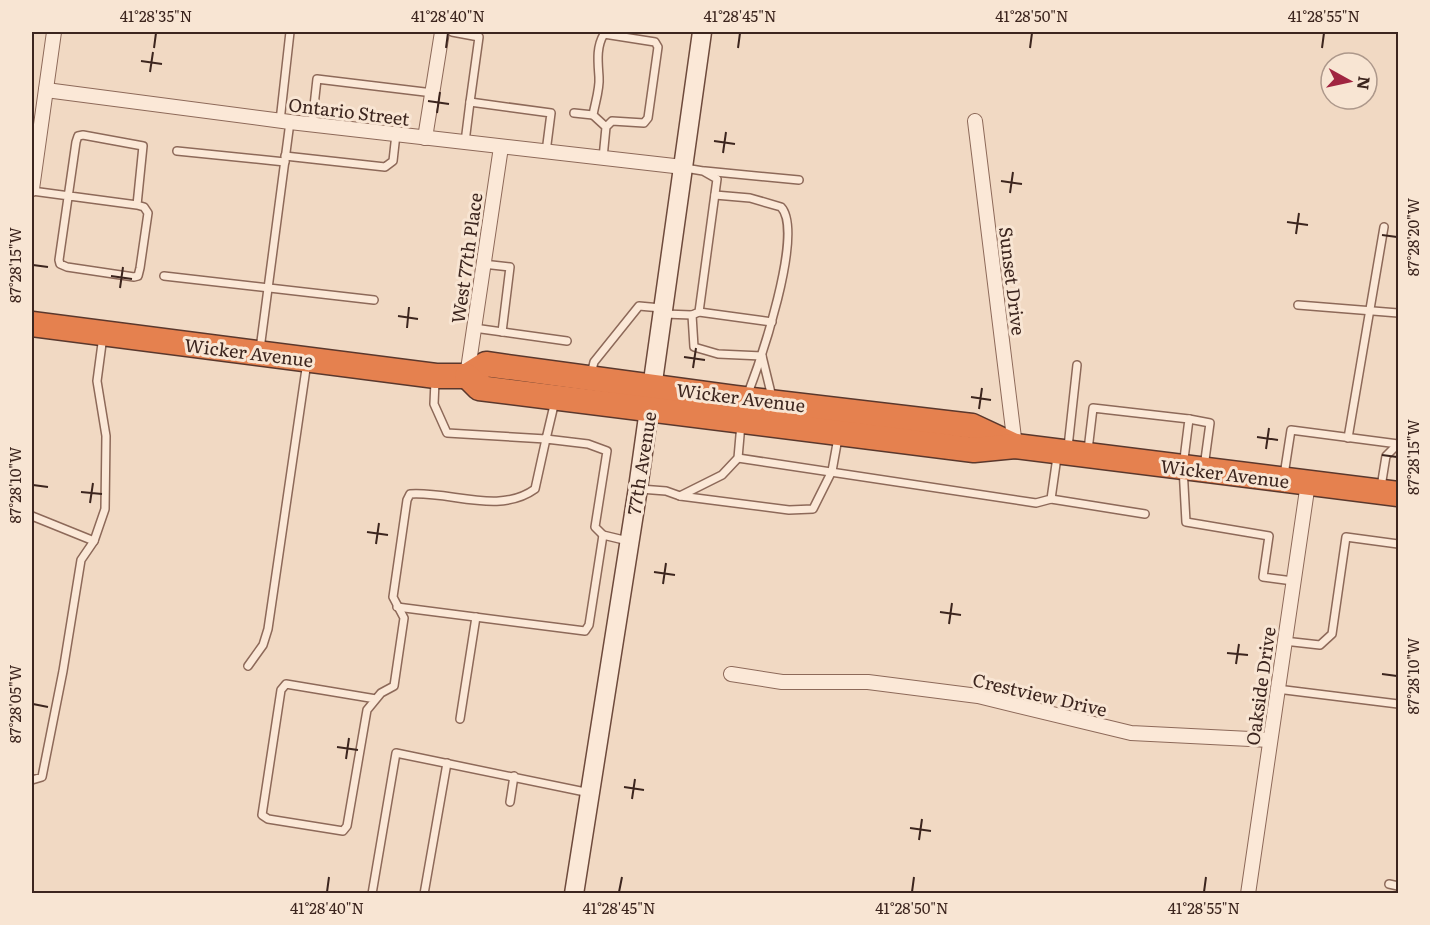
<svg xmlns="http://www.w3.org/2000/svg" width="1430" height="925" viewBox="0 0 1430 925" font-family="Literata,serif">
	<style>
		.lines { fill: none; stroke-linecap: round; stroke-linejoin: round }
		.lane-casing { stroke: #8d6959; stroke-width: 10 }
		.street-casing { stroke: #8d6959; stroke-width: 16 }
		.secondary-casing { stroke: #6e4a3c; stroke-width: 21 }
		.highway-casing { stroke: #5a382d; stroke-width: 27 }
		.lane { stroke: #fbe8d7; stroke-width: 7 }
		.street { stroke: #fbe8d7; stroke-width: 14 }
		.secondary { stroke: #fbe8d7; stroke-width: 18 }
		.highway { stroke: #e5814f; stroke-width: 24 }
		.ticks { fill: none; stroke: #3c251e; stroke-width: 2 }
		.labels { text-anchor: middle; dominant-baseline: central; stroke-width: 6; stroke-linejoin: round; paint-order: stroke }
		.street-label { font-size: 18px; fill: #3c251e; stroke: #f8e5d3 }
		.neatline { fill: none; stroke: #3c251e; stroke-width: 2 }
		.ticks-label { font-size: 15px; text-anchor: middle; fill: #3c251e }
	</style>
	<rect width="100%" height="100%" fill="#f1d9c3"/>
	<g class="lines">
		<defs>
			<g id="lane">
				<polyline points="452,32 479,37 470,102"/>
				<polyline points="574,113 593,115"/>
				<polyline points="280,121 290,32"/>
				<polyline points="312,124 317,79 433,93"/>
				<polyline points="465,142 470,102 551,113 546,152"/>
				<polyline points="177,151 285,162"/>
				<polyline points="285,156 385,167 393,161 396,134"/>
				<path d="M 603,158 L 606,127 L 612,121 L 644,123 L 648,118 L 658,47 L 655,42 L 604,34 C 596,47 598,62 599,77 C 600,89 595,103 593,115 L 606,127"/>
				<polyline points="705,171 799,180"/>
				<polyline points="32,191 137,205 143,146 83,135 78,136 76,142 59,260 60,264 67,267 134,277 138,276 140,268 148,213 144,207 137,205"/>
				<path d="M 715,195 L 750,198 L 781,207 C 805,232 759,365 747,396"/>
				<polyline points="483,264 510,267 502,332"/>
				<polyline points="164,276 374,300"/>
				<polyline points="1298,305 1398,313"/>
				<polyline points="699,312 772,322"/>
				<polyline points="664,314 692,315 699,312 717,179 703,171 685,168"/>
				<polyline points="692,315 694,347 718,354 762,356"/>
				<polyline points="474,328 567,341"/>
				<polyline points="260,349 290,122"/>
				<polyline points="762,356 772,397"/>
				<polyline points="591,374 594,362 639,306 661,308"/>
				<polyline points="435,381 434,404 447,433 546,439 555,401"/>
				<polyline points="1189,419 1210,423 1204,467"/>
				<polyline points="1348,438 1384,227"/>
				<polyline points="1068,447 1077,365"/>
				<polyline points="1088,450 1093,408 1189,419 1183,467 1186,522 1269,536 1263,577 1293,581"/>
				<polyline points="738,458 1036,503 1051,499 1057,457"/>
				<polyline points="1284,475 1291,430 1398,444"/>
				<polyline points="1381,487 1386,456 1398,444"/>
				<polyline points="640,489 666,491 680,496 722,475 738,458 741,424"/>
				<polyline points="680,496 789,510 813,509 832,471 838,438"/>
				<polyline points="1051,499 1145,514"/>
				<polyline points="32,516 94,541"/>
				<polyline points="397,607 585,631 589,625 603,535"/>
				<polyline points="1284,641 1320,645 1332,634 1346,537 1398,544"/>
				<polyline points="248,666 263,645 268,629 307,362"/>
				<polyline points="1277,689 1398,704"/>
				<path d="M 376,699 L 286,684 L 281,690 L 262,815 L 268,819 L 343,831 L 347,826 L 367,710 L 381,693 L 394,686 L 404,618 L 393,597 L 407,500 L 410,494 C 451,491 499,515 535,489 L 546,439 L 588,444 L 607,451 L 595,527 L 603,535 L 628,541"/>
				<polyline points="460,719 476,617"/>
				<polyline points="32,780 42,777 63,671 81,560 94,541 105,509 106,436 97,381 103,336"/>
				<polyline points="510,802 514,776"/>
				<polyline points="1389,884 1398,886"/>
				<polyline points="372,894 396,753 590,793"/>
				<polyline points="424,894 447,763"/>
			</g>
			<g id="street">
				<polyline points="46,90 290,122 683,167"/>
				<polyline points="975,121 1015,446"/>
				<polyline points="425,138 442,32"/>
				<polyline points="32,189 54,32"/>
				<polyline points="467,376 501,147"/>
				<polyline points="731,674 782,682 868,682 978,696 1131,733 1270,740"/>
				<polyline points="1248,894 1308,483"/>
			</g>
			<polyline id="secondary" points="574,894 638,488 702,32"/>
			<g id="highway">
				<polyline points="32,324 436,376 467,376 486,364 735,398 972,426 1015,446"/>
				<polyline points="467,376 479,388 974,450 1015,446 1398,494"/>
			</g>
		</defs>
		<use href="#lane" class="lane-casing"/>
		<use href="#street" class="street-casing"/>
		<use href="#secondary" class="secondary-casing"/>
		<use href="#highway" class="highway-casing"/>
		<use href="#lane" class="lane"/>
		<use href="#street" class="street"/>
		<use href="#secondary" class="secondary"/>
		<use href="#highway" class="highway"/>
	</g>
	<path class="ticks" d="M 154,48 L 156,33M 446,48 L 448,33M 738,48 L 740,33M 1030,48 L 1032,33M 1322,48 L 1324,33M 141,61 L 162,64M 150,72 L 153,52M 428,101 L 449,104M 437,113 L 440,92M 714,141 L 735,144M 723,153 L 726,132M 1001,181 L 1022,184M 1010,193 L 1013,172M 1287,222 L 1308,225M 1296,234 L 1299,213M 1382,235 L 1397,237M 33,265 L 48,267M 111,276 L 132,279M 120,288 L 123,267M 398,316 L 418,319M 407,328 L 409,307M 684,357 L 705,360M 693,368 L 696,348M 971,397 L 991,400M 979,409 L 982,388M 1257,437 L 1278,440M 1266,449 L 1269,428M 1382,455 L 1397,457M 33,485 L 48,487M 81,492 L 102,494M 90,503 L 93,483M 367,532 L 388,535M 376,544 L 379,523M 654,572 L 675,575M 663,584 L 666,563M 940,612 L 961,615M 949,624 L 952,603M 1227,653 L 1248,655M 1236,664 L 1239,644M 1382,674 L 1397,676M 33,704 L 48,707M 337,747 L 358,750M 346,759 L 349,738M 624,787 L 644,790M 632,799 L 635,779M 910,828 L 931,831M 919,840 L 922,819M 327,892 L 329,877M 619,892 L 622,877M 912,892 L 914,877M 1204,892 L 1206,877"/>
	<g class="labels">
		<g class="street-label">
			<text transform="translate(349 111) rotate(7)">Ontario Street</text>
			<text transform="translate(466 258) rotate(-82)">West 77th Place</text>
			<text transform="translate(1013 281) rotate(83)">Sunset Drive</text>
			<text transform="translate(249 352) rotate(7)">Wicker Avenue</text>
			<text transform="translate(741 397) rotate(7)">Wicker Avenue</text>
			<text transform="translate(641 463) rotate(-81)">77th Avenue</text>
			<text transform="translate(1225 473) rotate(7)">Wicker Avenue</text>
			<text transform="translate(1260 686) rotate(-82)">Oakside Drive</text>
			<text transform="translate(1040 694) rotate(13)">Crestview Drive</text>
		</g>
	</g>
	<rect width="1430" height="925" fill="none" stroke="#f8e5d3" stroke-width="66"/>
	<g transform="translate(1349 81) rotate(98)"><circle r="28" fill="#f8e5d3" stroke="#ad988b" stroke-width="1.5"/>
	<path d="M0-4.5L10 22L0 15L-10 22Z" fill="#a02541"/>
	<text y="-9" font-size="16" font-weight="bold" text-anchor="middle" fill="#3c251e">N</text>
	</g>
	<rect x="33" y="33" width="1364" height="859" class="neatline"/>
	<g class="ticks-label">
		<text x="156" y="22">41°28'35"N</text>
		<text x="448" y="22">41°28'40"N</text>
		<text x="740" y="22">41°28'45"N</text>
		<text x="1032" y="22">41°28'50"N</text>
		<text x="1324" y="22">41°28'55"N</text>
		<text transform="translate(1414 237) rotate(-90)" y="5">87°28'20"W</text>
		<text transform="translate(16 265) rotate(-90)" y="5">87°28'15"W</text>
		<text transform="translate(1414 457) rotate(-90)" y="5">87°28'15"W</text>
		<text transform="translate(16 485) rotate(-90)" y="5">87°28'10"W</text>
		<text transform="translate(1414 676) rotate(-90)" y="5">87°28'10"W</text>
		<text transform="translate(16 704) rotate(-90)" y="5">87°28'05"W</text>
		<text x="327" y="914">41°28'40"N</text>
		<text x="619" y="914">41°28'45"N</text>
		<text x="912" y="914">41°28'50"N</text>
		<text x="1204" y="914">41°28'55"N</text>
	</g>
</svg>
